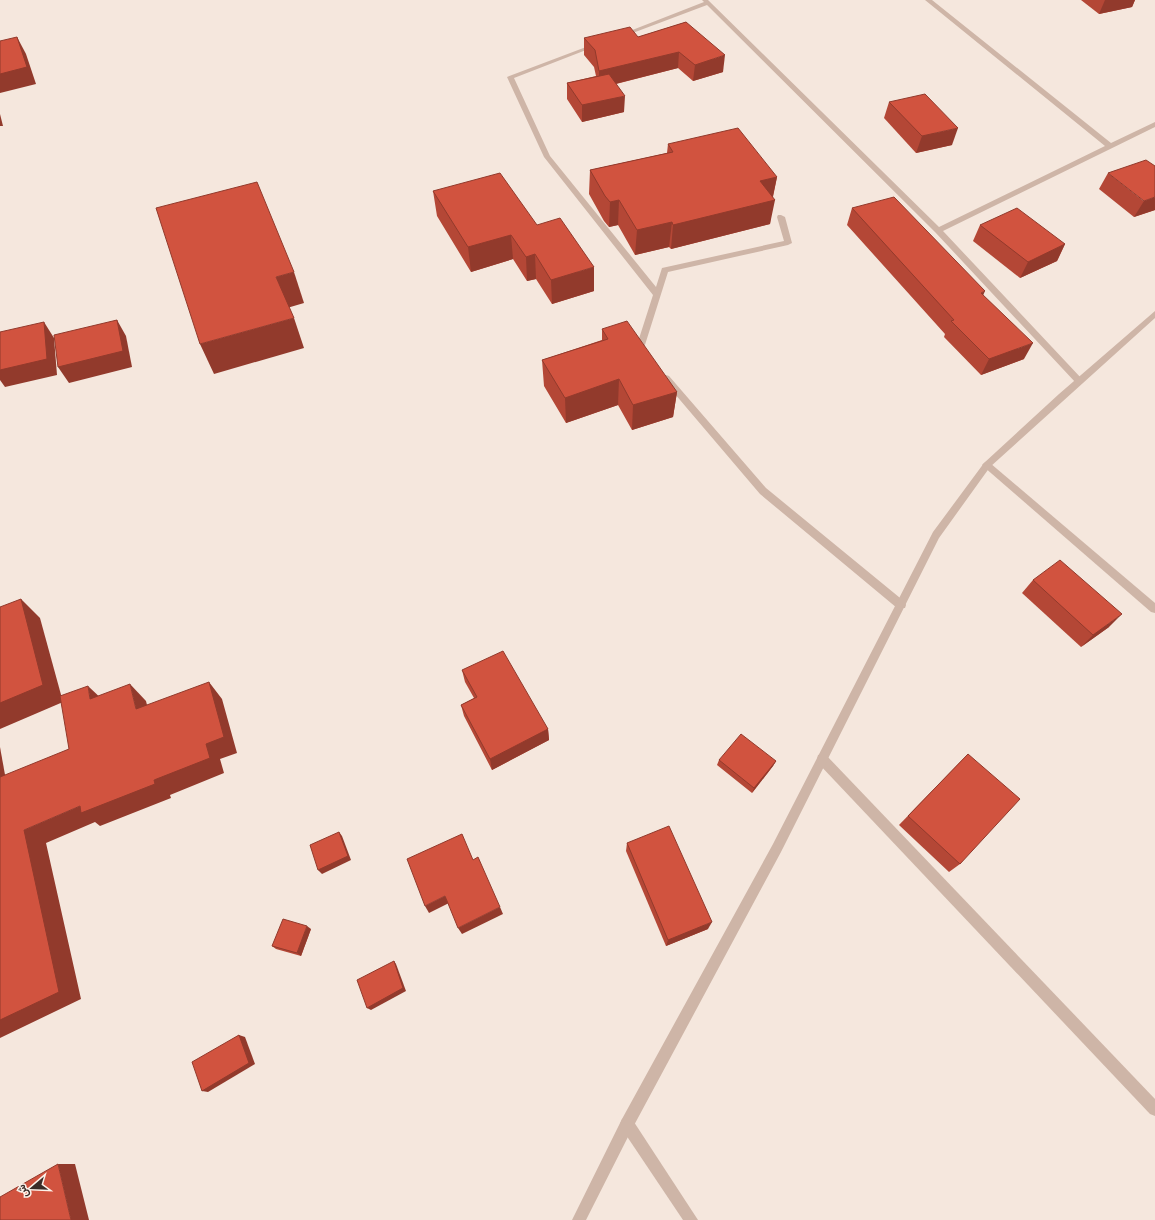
<svg xmlns="http://www.w3.org/2000/svg" width="1155" height="1220" viewBox="0 0 1155 1220" font-family="Ubuntu,Vazirmatn,sans-serif">
	<style>
		.lines { fill: none; stroke-linecap: round; stroke-linejoin: round }
		.minor { fill: #ceb5a7; fill-rule: evenodd }
		.tertiary { fill: #ceb5a7; fill-rule: evenodd }
		.wall { fill: #b44736 }
		.shaded-wall { fill: #923a2c }
		.building { fill: #d1533f; stroke: #923a2c }
	</style>
	<rect width="100%" height="100%" fill="#f5e7dd"/>
	<g class="lines">
		<g class="minor">
			<polygon points="702,0 708,0 939,227 1105,146 925,0 932,0 1111,143 1155,122 1155,127 943,231 1082,379 1082,383 1076,383 935,232 707,5 622,37 617,36 704,2"/>
			<polygon points="594,44 599,45 514,78 550,156 656,287 662,268 784,241 777,217 778,215 781,215 785,217 792,243 788,245 668,272 644,348 649,354 645,357 642,356 636,348 653,295 544,157 507,77"/>
			<polygon points="666,375 669,376 766,488 905,602 906,605 905,608 897,608 760,494 663,380 663,376"/>
			<polygon points="987,461 990,463 1155,603 1155,613 1151,612 984,467 982,465 984,463"/>
			<polygon points="822,754 826,755 1155,1099 1155,1116 1150,1114 818,763 817,759 818,755"/>
			<polygon points="627,1117 632,1119 698,1220 683,1220 622,1129 620,1124 622,1119"/>
		</g>
		<polygon class="tertiary" points="1155,311 1155,318 990,467 939,538 781,852 632,1129 586,1220 572,1220 622,1119 773,844 933,532 984,463 1059,394"/>
	</g>
	<g class="wall">
		<polygon points="1081,0 1135,0 1132,7 1099,14"/>
		<polygon points="686,22 723,72 693,81 678,68 616,84 624,112 582,122 567,99 567,83 596,76 594,67 584,55 584,38 638,37"/>
		<polygon points="889,102 952,145 916,153 884,118"/>
		<polygon points="668,144 777,177 773,197 770,224 671,249 669,247 635,255 618,225 609,227 604,221 589,194 590,170 667,153"/>
		<polygon points="1108,173 1155,210 1134,217 1099,189"/>
		<polygon points="433,191 537,225 594,291 552,304 536,279 527,281 513,259 471,272 437,216"/>
		<polygon points="852,208 983,295 1024,359 981,375 944,337 945,334 847,225"/>
		<polygon points="980,225 1065,244 1057,261 1020,278 973,241"/>
		<polygon points="602,329 677,392 673,417 632,430 618,405 566,423 544,386 542,360 602,340"/>
		<polygon points="1033,580 1109,627 1081,647 1022,593"/>
		<polygon points="462,670 548,729 549,740 492,770 464,716 461,705 474,698 465,682"/>
		<polygon points="968,754 960,864 949,872 899,825"/>
		<polygon points="719,760 776,761 773,766 752,793 717,765"/>
		<polygon points="627,843 708,929 666,946 626,851"/>
		<polygon points="311,929 301,956 276,949 272,946"/>
	</g>
	<g class="shaded-wall">
		<polygon points="1105,0 1135,0 1132,7 1099,14"/>
		<polygon points="17,37 26,54 36,84 0,93 0,74"/>
		<polygon points="679,52 678,68 599,88 599,71"/>
		<polygon points="725,55 723,72 693,81 695,65"/>
		<polygon points="625,96 624,112 582,122 582,105"/>
		<polygon points="0,114 3,126 0,126"/>
		<polygon points="958,128 952,145 916,153 922,136"/>
		<polygon points="777,177 772,200 775,200 770,224 671,249 673,225 760,181"/>
		<polygon points="1155,197 1155,210 1134,217 1144,201"/>
		<polygon points="619,200 618,225 609,227 610,202"/>
		<polygon points="672,222 669,247 635,255 637,230"/>
		<polygon points="511,235 513,259 471,272 468,247"/>
		<polygon points="1065,244 1057,261 1020,278 1028,262"/>
		<polygon points="535,254 536,279 527,281 526,257"/>
		<polygon points="594,267 594,291 552,304 551,280"/>
		<polygon points="294,272 304,303 287,308 276,277"/>
		<polygon points="985,291 978,307 981,293"/>
		<polygon points="294,318 304,348 214,374 200,344"/>
		<polygon points="117,320 126,336 132,367 69,383 58,367"/>
		<polygon points="44,322 54,338 57,375 5,387 0,380 0,370"/>
		<polygon points="1033,343 1024,359 981,375 989,359"/>
		<polygon points="619,379 618,405 566,423 565,398"/>
		<polygon points="677,392 673,417 632,430 633,405"/>
		<polygon points="21,599 40,618 63,702 0,729 0,703"/>
		<polygon points="1122,614 1109,627 1081,647 1093,635"/>
		<polygon points="209,682 222,699 237,753 220,759 224,773 170,795 171,798 100,826 95,822 46,843 81,999 0,1038 0,1020 24,830 80,806 154,780 206,744"/>
		<polygon points="130,684 146,701 152,725 136,709"/>
		<polygon points="88,686 106,703 90,699"/>
		<polygon points="548,729 549,740 492,770 490,759"/>
		<polygon points="0,747 9,797 0,792"/>
		<polygon points="776,761 773,766 752,793 754,788"/>
		<polygon points="339,832 342,836 351,860 322,874 318,870"/>
		<polygon points="445,896 449,903 429,913 425,906"/>
		<polygon points="500,907 503,914 462,934 458,928"/>
		<polygon points="712,922 708,929 666,946 668,940"/>
		<polygon points="307,926 311,929 301,956 297,953"/>
		<polygon points="394,961 396,964 406,991 371,1010 367,1008"/>
		<polygon points="239,1035 245,1037 255,1064 208,1092 202,1091"/>
		<polygon points="58,1164 75,1164 89,1220 71,1220"/>
	</g>
	<g class="building">
		<polygon points="686,22 725,55 695,65 679,52 599,71 595,50 584,38 630,27 638,37"/>
		<polygon points="17,37 27,67 0,74 0,41"/>
		<polygon points="609,74 625,96 582,105 567,83"/>
		<polygon points="925,94 958,128 922,136 889,102"/>
		<polygon points="738,128 777,177 760,181 775,200 673,225 672,222 637,230 619,200 610,202 605,196 590,170 673,152 668,144"/>
		<polygon points="1146,160 1155,166 1155,197 1144,201 1108,173"/>
		<polygon points="500,173 537,225 560,218 594,267 551,280 535,254 526,257 511,235 468,247 433,191"/>
		<polygon points="257,182 294,272 276,277 294,318 200,344 156,208"/>
		<polygon points="894,197 985,291 981,293 1033,343 989,359 951,321 954,320 852,208"/>
		<polygon points="1017,208 1065,244 1028,262 980,225"/>
		<polygon points="117,320 123,351 58,367 54,335"/>
		<polygon points="627,321 677,392 633,405 619,379 565,398 542,360 608,339 602,329"/>
		<polygon points="44,322 47,359 0,370 0,332"/>
		<polygon points="1060,560 1122,614 1093,635 1033,580"/>
		<polygon points="21,599 43,685 0,703 0,607"/>
		<polygon points="503,651 548,729 490,759 461,705 477,697 462,670"/>
		<polygon points="209,682 224,737 206,744 210,758 154,780 155,784 81,813 80,806 24,830 59,992 0,1020 0,777 69,749 60,696 88,686 90,699 130,684 136,709"/>
		<polygon points="741,734 776,761 754,788 719,760"/>
		<polygon points="968,754 1020,799 960,864 908,816"/>
		<polygon points="669,826 712,922 668,940 627,843"/>
		<polygon points="339,832 348,856 318,870 310,845"/>
		<polygon points="462,834 473,860 478,857 500,907 458,928 445,896 425,906 407,859"/>
		<polygon points="283,919 307,926 297,953 272,946"/>
		<polygon points="394,961 403,988 367,1008 357,980"/>
		<polygon points="239,1035 249,1063 202,1091 192,1062"/>
		<polygon points="58,1164 71,1220 0,1220 0,1197"/>
	</g>
	<g transform="translate(32 1188) rotate(251)" stroke="#fcf2ea" stroke-width="3" paint-order="stroke">
	<path d="M0-3L7 15L0 10L-7 15Z" fill="#3a2c28"/>
	<text y="-6" font-size="11" font-weight="bold" text-anchor="middle" fill="#3a2c28">ش</text>
	</g>
</svg>
